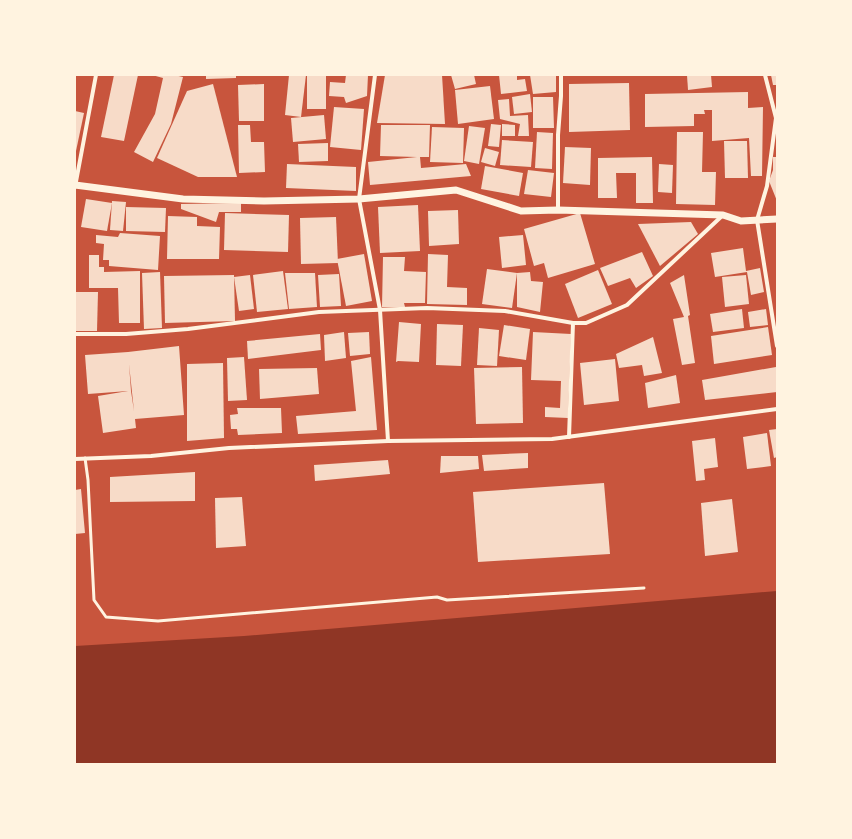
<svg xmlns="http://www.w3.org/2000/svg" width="852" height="839" viewBox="0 0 852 839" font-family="'Alegreya Sans',sans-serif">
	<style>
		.water { fill: #8f3625 }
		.building { fill: #f7dbc8; fill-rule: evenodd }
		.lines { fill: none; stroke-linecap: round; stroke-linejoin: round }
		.service { stroke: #fff3e0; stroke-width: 3 }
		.minor { stroke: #fff3e0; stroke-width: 4 }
		.tertiary { stroke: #fff3e0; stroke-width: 7 }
	</style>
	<rect width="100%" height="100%" fill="#c8553d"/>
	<polygon class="water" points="777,591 777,764 75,764 75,646 244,636"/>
	<g class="building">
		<polygon points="114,75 138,75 124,141 101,137"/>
		<polygon points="152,75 174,75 183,77 171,124 153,162 134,152 155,114 163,78"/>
		<polygon points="206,75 236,75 236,78 206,79"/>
		<polygon points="289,75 306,75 301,117 285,115"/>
		<rect x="307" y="75" width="19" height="34"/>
		<polygon points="346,75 368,75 367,96 346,103 344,97 329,96 330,82 345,83"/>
		<polygon points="385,75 442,75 445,124 377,123"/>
		<polygon points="451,75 474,75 476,84 455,89"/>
		<polygon points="499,75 517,75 517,80 525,79 527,91 501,94"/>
		<polygon points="530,75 556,75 556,92 533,94"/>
		<polygon points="687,75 711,75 712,87 688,90"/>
		<polygon points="771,75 777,75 777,85 773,85"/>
		<polygon points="629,83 630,130 569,132 569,84"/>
		<polygon points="213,84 237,177 198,177 157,158 187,91"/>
		<polygon points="264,84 264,121 239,121 238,85"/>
		<polygon points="490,86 494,119 458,124 455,90"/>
		<polygon points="748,92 748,108 763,107 762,176 751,176 749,138 712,141 712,110 704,110 705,114 694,114 694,126 645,127 645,94"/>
		<polygon points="530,94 532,112 514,114 512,97"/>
		<polygon points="533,97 553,97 554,128 533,128"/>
		<polygon points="509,99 510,116 528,115 529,136 518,136 520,124 500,119 498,100"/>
		<polygon points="334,107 364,109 361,150 330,147"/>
		<polygon points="75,111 84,113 76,151 75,151"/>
		<polygon points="324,115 326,139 293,142 291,118"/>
		<polygon points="491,124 501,125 499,147 488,146"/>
		<polygon points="502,124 515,125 515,136 502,136"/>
		<polygon points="238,125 250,125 251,142 264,142 265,172 239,173"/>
		<polygon points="381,125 430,125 429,157 420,157 421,168 466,164 471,176 370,185 368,162 417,157 380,156"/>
		<polygon points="469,126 485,128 479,164 464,161"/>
		<polygon points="432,127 464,128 463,163 430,162"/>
		<polygon points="537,132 553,133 552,169 535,168"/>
		<polygon points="677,132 703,132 702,172 716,172 715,205 676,204"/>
		<polygon points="502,140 533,142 531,167 500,165"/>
		<polygon points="724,141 747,141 748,178 725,178"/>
		<polygon points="328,143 328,161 299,162 298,144"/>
		<polygon points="565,147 591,148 590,185 563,183"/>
		<polygon points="485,148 499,152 495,166 481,162"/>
		<polygon points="652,157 653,203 636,203 636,173 616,173 617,198 598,198 598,158"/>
		<polygon points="773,157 777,157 777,201 769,181 773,170"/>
		<polygon points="287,164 356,167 356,191 286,188"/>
		<polygon points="659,164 673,165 672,193 658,192"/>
		<polygon points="485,166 523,173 519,196 481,189"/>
		<polygon points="528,170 554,173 551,197 524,194"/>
		<polygon points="86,199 112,203 107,231 81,227"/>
		<polygon points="112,201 126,202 123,231 110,230"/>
		<polygon points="241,203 241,212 219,212 216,222 181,209 181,204"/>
		<polygon points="418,205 420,251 380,253 378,207"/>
		<polygon points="126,207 166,208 165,232 126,231"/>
		<polygon points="458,210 459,244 429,246 428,211"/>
		<polygon points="225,213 289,215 288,252 224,250"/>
		<polygon points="580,213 595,264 548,278 544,263 534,266 524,229"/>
		<polygon points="168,216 197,217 197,226 220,227 219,259 167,259"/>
		<polygon points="336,217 338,263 301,264 300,218"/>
		<polygon points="691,222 698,234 660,266 638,224"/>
		<polygon points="120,233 160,236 158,270 109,266 109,260 103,260 104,244 96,243 96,235 118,237"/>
		<polygon points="523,235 526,265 502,268 499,237"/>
		<polygon points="743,248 746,271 760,268 764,292 751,295 747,272 715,277 711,253"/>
		<polygon points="642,252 653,276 636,288 630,278 608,286 600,268"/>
		<polygon points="364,254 372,301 346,306 337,259"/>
		<polygon points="428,254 448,255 447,287 467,288 467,305 427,304"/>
		<polygon points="89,255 99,255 99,267 104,267 104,272 140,271 140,323 119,323 118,288 89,288"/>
		<polygon points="383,257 405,257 404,271 426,272 425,303 404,303 405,307 382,307"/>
		<polygon points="487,269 517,273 512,308 482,304"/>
		<polygon points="598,270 612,304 578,318 565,284"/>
		<polygon points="283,271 288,309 257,312 253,275"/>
		<polygon points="160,272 162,328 144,329 142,273"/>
		<polygon points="530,272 531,281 543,282 540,312 517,307 517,273"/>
		<polygon points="285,273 315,273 317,307 289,309"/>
		<polygon points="339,274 341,306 320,307 318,275"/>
		<polygon points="234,275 235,321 165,323 164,276"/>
		<polygon points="250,275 254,309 239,311 234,277"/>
		<polygon points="684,275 690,315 688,316 695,363 682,365 673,319 684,317 670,283"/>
		<polygon points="746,275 749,304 725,307 722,277"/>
		<polygon points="75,292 98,292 97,331 75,331"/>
		<polygon points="742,309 744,328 713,332 710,314"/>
		<polygon points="766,309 768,325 750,327 748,312"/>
		<polygon points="399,322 421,324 419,362 398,361 396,362"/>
		<polygon points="437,324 463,325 461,366 436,365"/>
		<polygon points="504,325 530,329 526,360 499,356"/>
		<polygon points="768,327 772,355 714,364 711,336"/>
		<polygon points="479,328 499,330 497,366 477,365"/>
		<polygon points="344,332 346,358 325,361 324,335"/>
		<polygon points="369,332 370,354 350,356 348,333"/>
		<polygon points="533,332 571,334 568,418 545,417 545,407 560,408 561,381 531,380"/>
		<polygon points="320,334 321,350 248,359 247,341"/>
		<polygon points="653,337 662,373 644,376 642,365 619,368 616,354"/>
		<path d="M 179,346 L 184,415 L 135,419 L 136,428 L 103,433 L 98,396 L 128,391 L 88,394 L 85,355 L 128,352 ZM 129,364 L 134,411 L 131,391 Z"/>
		<polygon points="244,357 247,400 228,401 227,358"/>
		<polygon points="371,357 377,430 298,434 296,416 356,411 351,361"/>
		<polygon points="615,359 619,401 584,405 580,363"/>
		<polygon points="223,363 224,438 187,441 187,364"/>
		<polygon points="522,367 523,423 476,424 474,368"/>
		<polygon points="776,367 777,392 705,400 702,380"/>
		<polygon points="317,368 319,394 260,399 259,369"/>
		<polygon points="676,375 680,403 648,408 645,383"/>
		<polygon points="237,408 281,408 282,433 238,435 237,429 231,429 230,415 238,414"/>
		<polygon points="777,429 777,457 774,458 769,430"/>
		<polygon points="767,433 771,466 747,469 743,437"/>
		<polygon points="715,438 718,467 704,469 705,480 696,481 692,441"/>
		<polygon points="528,453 528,468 484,471 482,455"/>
		<polygon points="441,456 478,456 479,469 440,473"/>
		<polygon points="388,460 390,474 315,481 314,465"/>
		<polygon points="195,472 195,501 110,502 110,477"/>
		<polygon points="604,483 610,554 478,562 473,492"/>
		<polygon points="81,489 85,533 75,534 75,490"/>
		<polygon points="242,497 246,546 216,548 215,498"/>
		<polygon points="732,499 738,552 705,556 701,503"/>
	</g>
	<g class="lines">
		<polyline class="service" points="85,458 88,480 94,600 106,617 158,621 437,597 447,600 644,588"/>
		<g class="minor">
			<polyline points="375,75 359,199 380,310 388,441"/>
			<polyline points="765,75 776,118"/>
			<polyline points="777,117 776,118 767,186 757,220 777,346"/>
			<polyline points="75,187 96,75"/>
			<polyline points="558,210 558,135 561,96 561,75"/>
			<polyline points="75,334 126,334 188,329 319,312 427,308 505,311 573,323 586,323 627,305 723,215"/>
			<polyline points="569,437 573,323"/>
			<polyline points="75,459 151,456 229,448 388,441 552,439 777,409"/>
		</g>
		<polyline class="tertiary" points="75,185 183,199 264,201 359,199 456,190 521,211 558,210 723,215 741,221 777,219"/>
	</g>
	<rect width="852" height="839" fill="none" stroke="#fff3e0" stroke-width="152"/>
</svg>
